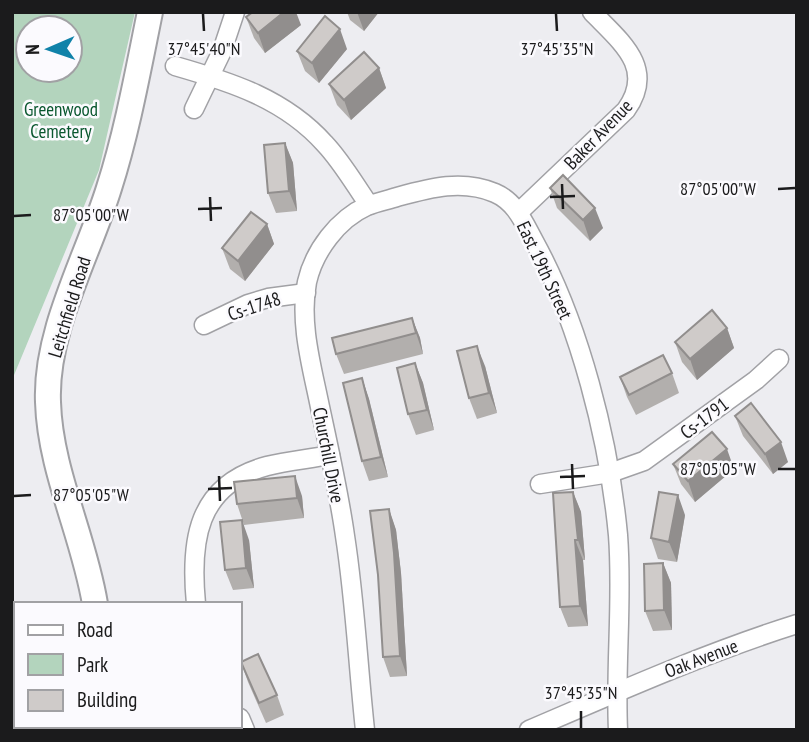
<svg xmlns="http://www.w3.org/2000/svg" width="809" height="742" viewBox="0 0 809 742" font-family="'PT Sans Narrow',sans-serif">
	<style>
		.green { fill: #b3d4bd; fill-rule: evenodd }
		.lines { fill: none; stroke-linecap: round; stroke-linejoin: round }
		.street-casing { stroke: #a1a1a5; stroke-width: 21 }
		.secondary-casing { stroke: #a1a1a5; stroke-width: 28 }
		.street { stroke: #fff; stroke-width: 18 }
		.secondary { stroke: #fff; stroke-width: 24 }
		.wall { fill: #b2afad }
		.shaded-wall { fill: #918e8d }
		.building { fill: #cfcbc9; stroke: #918e8d; stroke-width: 2 }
		.ticks { fill: none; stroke: #1b1b1c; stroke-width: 2.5 }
		.labels { text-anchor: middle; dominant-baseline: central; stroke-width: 5; stroke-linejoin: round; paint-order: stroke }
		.park-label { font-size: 19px; fill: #0a572f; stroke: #fbfafe }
		.street-label { font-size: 19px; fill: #1b1b1c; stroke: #fbfafe }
		.ticks-label { font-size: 18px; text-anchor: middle; fill: #1b1b1c; stroke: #fbfafe; stroke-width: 5; stroke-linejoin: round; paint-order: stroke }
	</style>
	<rect width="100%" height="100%" fill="#ededf1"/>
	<path class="green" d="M 12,12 L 135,12 L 99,170 L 12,380 ZM 28,28 L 70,28 L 70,70 L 28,70 Z"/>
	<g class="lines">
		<defs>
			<g id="street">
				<path d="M 175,66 C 231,82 285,99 325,144 C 342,162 355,185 369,205"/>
				<polyline points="194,109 222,51 235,12"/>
				<path d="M 519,212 L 626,110 C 656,68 621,42 592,12"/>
				<polyline points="204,325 248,304 268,298 306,293"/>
				<polyline points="540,484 610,473 644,461 756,380 779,359"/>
				<path d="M 196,604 C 190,542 196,485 267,466 C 287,461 309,459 330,455"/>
				<polyline points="240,718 245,730"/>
				<path d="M 365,730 C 358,665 355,600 345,536 C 339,493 329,449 320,407 C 312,367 299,323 307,282 C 314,251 338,219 367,206 C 377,202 388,200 397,197 C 430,188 462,179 495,193 C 516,202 524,223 534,241 C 580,325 609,440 618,535 C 623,600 615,665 618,730"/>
				<path d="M 529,730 C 618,692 705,653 797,624"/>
			</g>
			<g id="secondary">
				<path d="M 95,604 C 84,536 50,471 48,402 C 45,330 88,256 109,188 C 127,132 138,71 150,12"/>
				<polyline points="50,730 53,726"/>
			</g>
		</defs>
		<use href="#street" class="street-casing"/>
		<use href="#secondary" class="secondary-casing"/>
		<use href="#street" class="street"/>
		<use href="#secondary" class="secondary"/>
	</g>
	<g class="wall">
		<polygon points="347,12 379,12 364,31 350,20"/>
		<polygon points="246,17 301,25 265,53 254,38"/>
		<polygon points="347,49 319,83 305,71 297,51"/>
		<polygon points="379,68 386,88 351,120 337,105 329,84"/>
		<polygon points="285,143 293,163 297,211 276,213 268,193"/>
		<polygon points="550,188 603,228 590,241 557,208"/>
		<polygon points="267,224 274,244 245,281 230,269 222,248"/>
		<polygon points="412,318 420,338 423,354 344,374 336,354"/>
		<polygon points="727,328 734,348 697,380 682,362 675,342"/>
		<polygon points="415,363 423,383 434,430 416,435 408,414"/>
		<polygon points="485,366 497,413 477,419 469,398"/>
		<polygon points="672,373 679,393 636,415 627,397 620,377"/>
		<polygon points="362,378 369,399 388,477 369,481 362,461"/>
		<polygon points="735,416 788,462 773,474 743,436"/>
		<polygon points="673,464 734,469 695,502 681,484"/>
		<polygon points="573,492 581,512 585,560 583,560 588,626 568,627 560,607"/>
		<polygon points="302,496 304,518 244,525 237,504"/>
		<polygon points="389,509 396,530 401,573 407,676 390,677 383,657"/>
		<polygon points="685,515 677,562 658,559 651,538"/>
		<polygon points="249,540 254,588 233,590 225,570"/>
		<polygon points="663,563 671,583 672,630 653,631 645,611"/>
		<polygon points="241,662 277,695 284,715 266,723 248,682"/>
	</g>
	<g class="shaded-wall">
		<polygon points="284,12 296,12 301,25 265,53 258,33"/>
		<polygon points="357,12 379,12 364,31"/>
		<polygon points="340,29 347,49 319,83 312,63"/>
		<polygon points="379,68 386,88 351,120 344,100"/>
		<polygon points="285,143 293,163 297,211 289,191"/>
		<polygon points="595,208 603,228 590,241 583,220"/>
		<polygon points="267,224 274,244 245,281 238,261"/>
		<polygon points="412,318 420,338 423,354 416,333"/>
		<polygon points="727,328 734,348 697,380 690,359"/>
		<polygon points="477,346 485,366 497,413 489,393"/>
		<polygon points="415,363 423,383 434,430 427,410"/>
		<polygon points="362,378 369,399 388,477 381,457"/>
		<polygon points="781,442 788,462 773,474 765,454"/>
		<polygon points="727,449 734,469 695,502 688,481"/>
		<polygon points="295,476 302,496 304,518 297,498"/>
		<polygon points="573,492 581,512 585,560 578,540"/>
		<polygon points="678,495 685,515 677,562 669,542"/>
		<polygon points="389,509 396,530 401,573 407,676 400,656"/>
		<polygon points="242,520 249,540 254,588 246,568"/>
		<polygon points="575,540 583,560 588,626 580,606"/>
		<polygon points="663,563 671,583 672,630 664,610"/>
	</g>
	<g class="building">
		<polygon points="253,12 284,12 258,33 246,17"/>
		<polygon points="325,16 340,29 312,63 297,51"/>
		<polygon points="364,52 379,68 344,100 329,84"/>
		<polygon points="285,143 289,191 268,193 264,145"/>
		<polygon points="563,175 595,208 583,220 550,188"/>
		<polygon points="251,212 267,224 238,261 222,248"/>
		<polygon points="712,310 727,328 690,359 675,342"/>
		<polygon points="412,318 416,333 336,354 332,338"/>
		<polygon points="477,346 489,393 469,398 457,351"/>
		<polygon points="663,355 672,373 629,395 620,377"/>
		<polygon points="415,363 427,410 408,414 397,368"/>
		<polygon points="362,378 381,457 362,461 343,383"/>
		<polygon points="751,403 781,442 765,454 735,416"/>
		<polygon points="712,432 727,449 688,481 673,464"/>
		<polygon points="295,476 297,498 237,504 234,482"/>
		<polygon points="573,492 578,540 575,540 580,606 560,607 553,493"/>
		<polygon points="659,492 678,495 669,542 651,538"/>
		<polygon points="389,509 394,553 400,656 383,657 378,575 370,511"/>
		<polygon points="242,520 246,568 225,570 220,522"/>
		<polygon points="663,563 664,610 645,611 644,564"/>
		<polygon points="258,654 277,695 259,703 241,662"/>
		<polygon points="188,726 211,726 213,730 190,730"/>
	</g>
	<path class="ticks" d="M 203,14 L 204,31M 556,14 L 557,31M 562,184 L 563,209M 778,189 L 795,188M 210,197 L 211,221M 550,197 L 575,196M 198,209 L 222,208M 14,216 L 31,215M 572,464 L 573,489M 778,469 L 795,469M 219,476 L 220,501M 560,477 L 585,476M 208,489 L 232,488M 14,496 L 31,495M 581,711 L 581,728"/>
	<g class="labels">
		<g class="park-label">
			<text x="61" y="109">Greenwood<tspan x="61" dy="22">Cemetery</tspan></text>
		</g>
		<g class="street-label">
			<text transform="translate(598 134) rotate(-46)">Baker Avenue</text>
			<text transform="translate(545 270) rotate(65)">East 19th Street</text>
			<text transform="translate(254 306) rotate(-18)">Cs-1748</text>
			<text transform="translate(69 307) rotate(-73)">Leitchfield Road</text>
			<text transform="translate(704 418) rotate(-37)">Cs-1791</text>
			<text transform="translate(329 455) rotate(79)">Churchill Drive</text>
			<text transform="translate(701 658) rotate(-21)">Oak Avenue</text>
		</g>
	</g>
	<g class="ticks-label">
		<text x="204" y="55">37°45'40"N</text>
		<text x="557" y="55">37°45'35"N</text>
		<text x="718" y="195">87°05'00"W</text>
		<text x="91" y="221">87°05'00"W</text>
		<text x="718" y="475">87°05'05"W</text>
		<text x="91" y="501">87°05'05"W</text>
		<text x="581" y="699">37°45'35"N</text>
	</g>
	<rect width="809" height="742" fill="none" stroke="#1b1b1c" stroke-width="28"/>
	<rect x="14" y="602" width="228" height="126" fill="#fbfafe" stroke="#a1a1a4" stroke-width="2"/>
	<rect x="28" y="625" width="35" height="10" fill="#ffffff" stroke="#a1a1a4" stroke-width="2"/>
	<text x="77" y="637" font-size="21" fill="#1b1b1c">Road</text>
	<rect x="28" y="654" width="35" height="21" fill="#b3d4bd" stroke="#a1a1a4" stroke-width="2"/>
	<text x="77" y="672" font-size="21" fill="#1b1b1c">Park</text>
	<rect x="28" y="690" width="35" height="21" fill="#cfcbc9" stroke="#a1a1a4" stroke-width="2"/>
	<text x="77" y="707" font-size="21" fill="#1b1b1c">Building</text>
	<g transform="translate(49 49) rotate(268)"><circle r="33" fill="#fbfafe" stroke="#a1a1a4" stroke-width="2"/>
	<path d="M0-5L12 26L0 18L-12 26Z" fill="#1082a9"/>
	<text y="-10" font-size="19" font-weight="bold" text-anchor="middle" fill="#1b1b1c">N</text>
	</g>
</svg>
